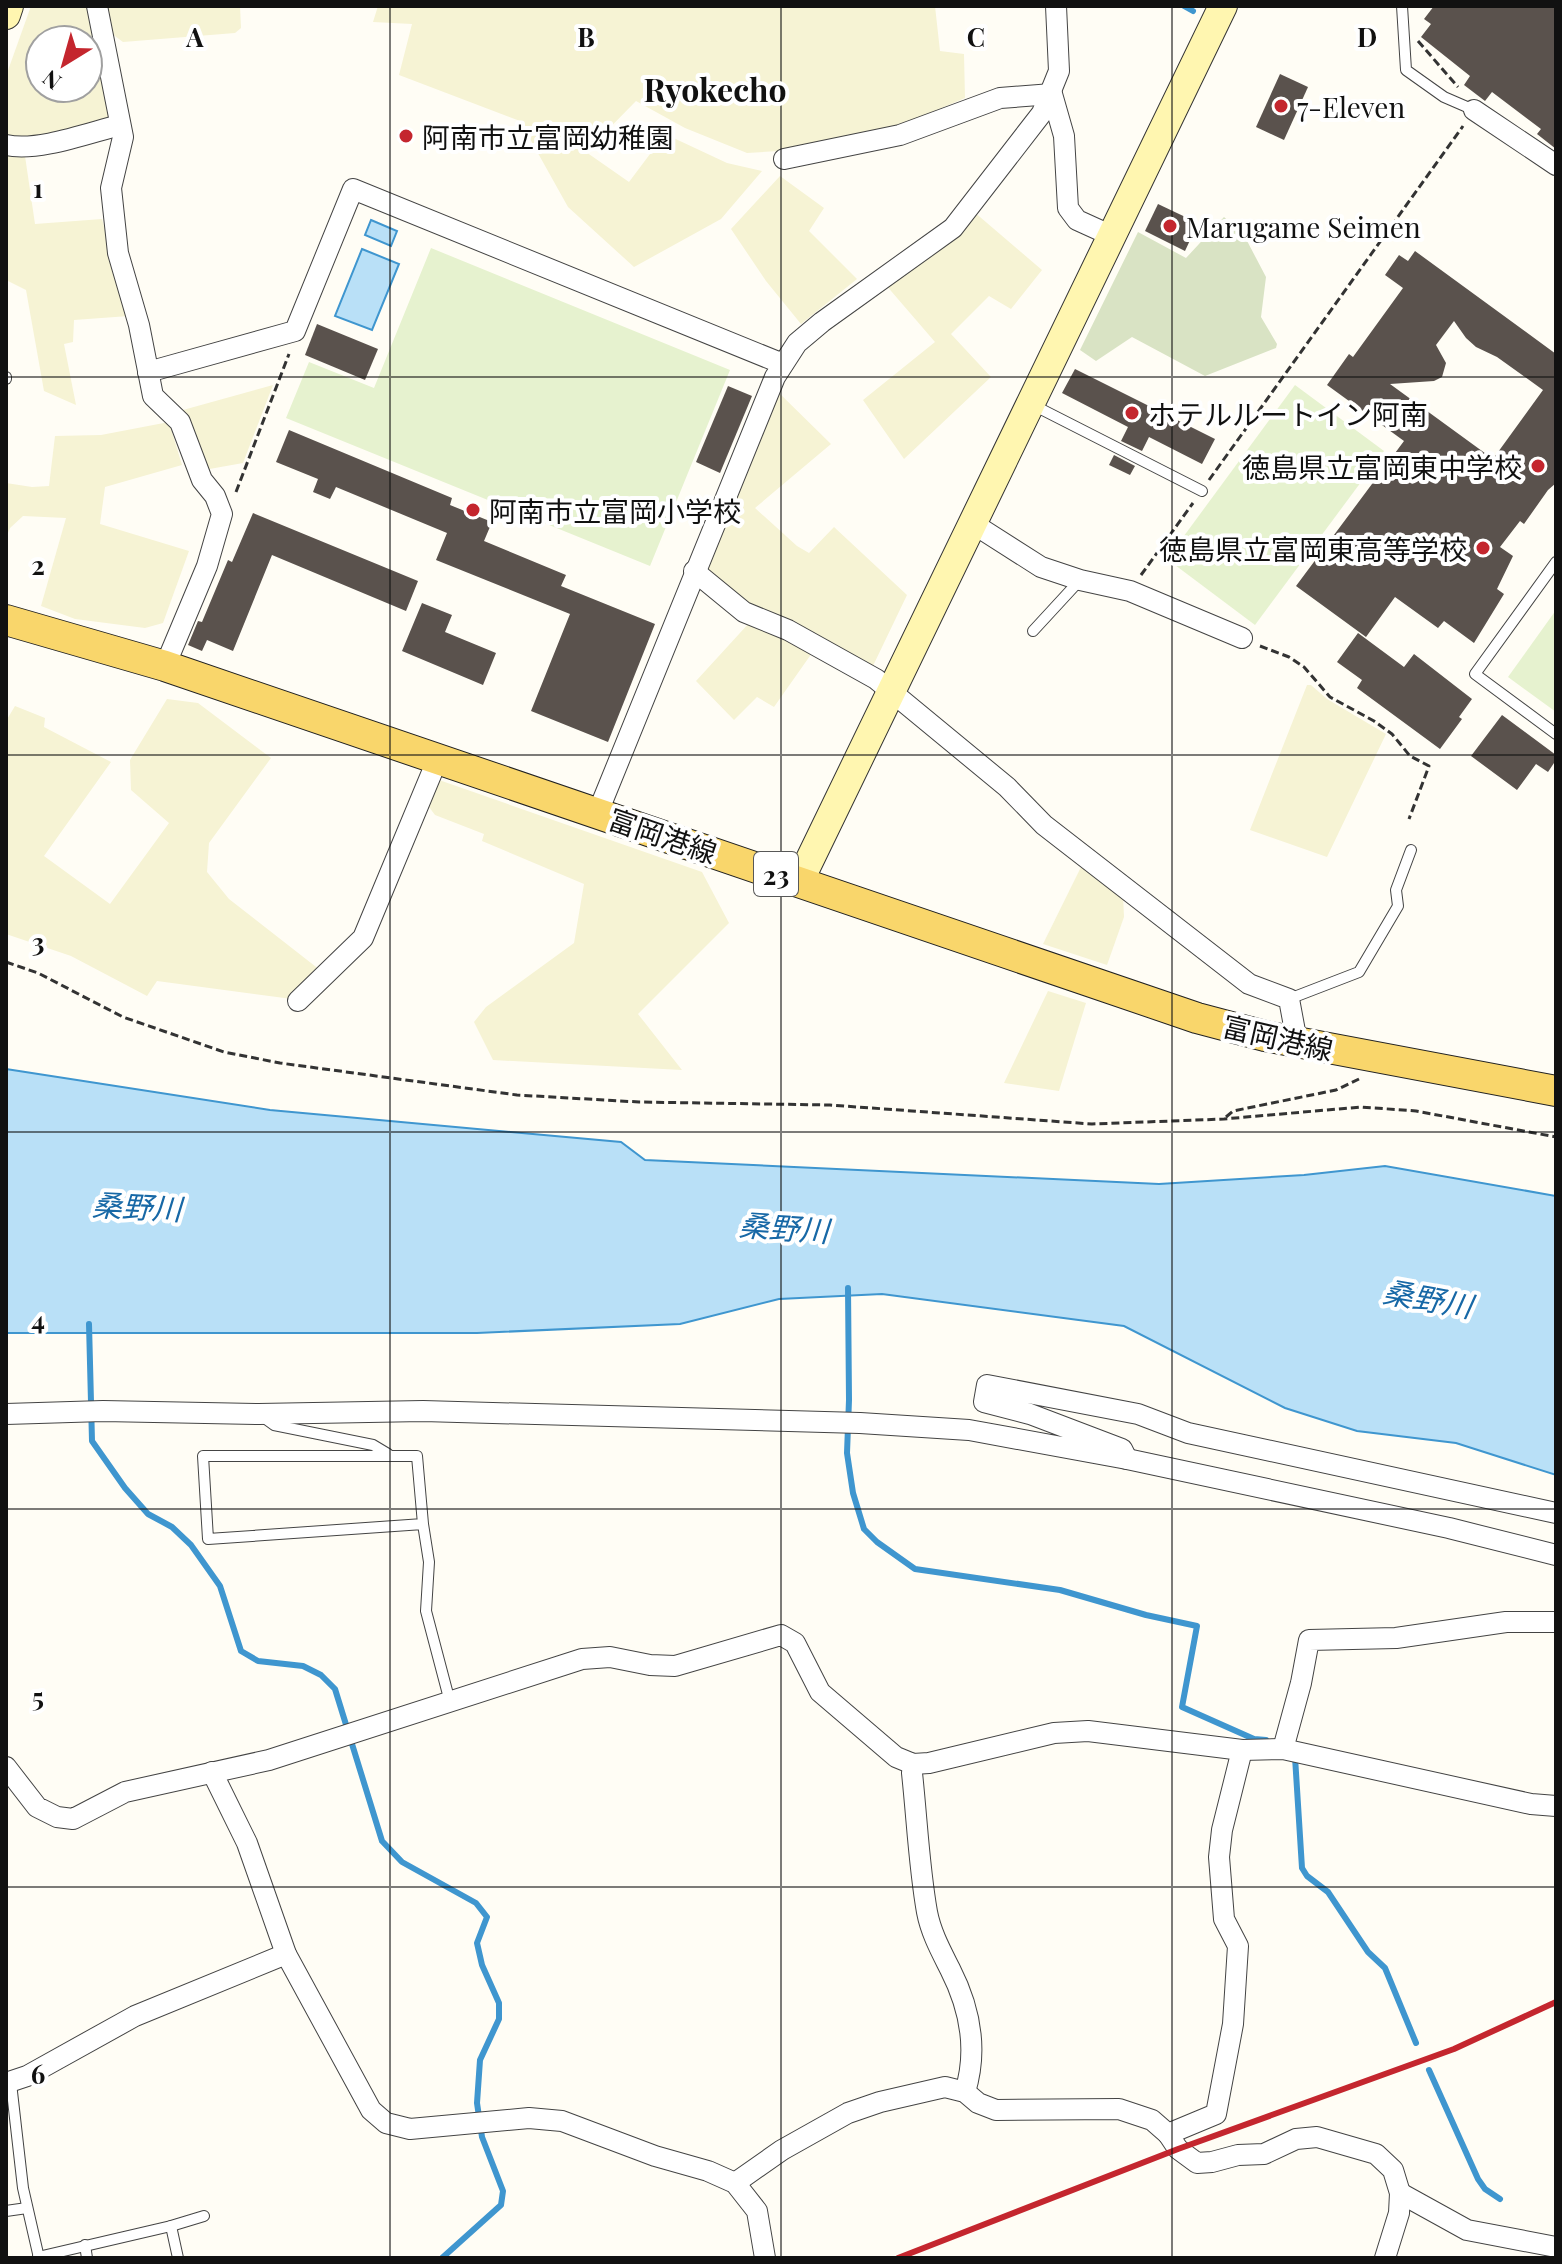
<svg xmlns="http://www.w3.org/2000/svg" width="1562" height="2264" viewBox="0 0 1562 2264" font-family="'Playfair Display','Noto Sans JP',serif">
	<style>
		.farmland { fill: #f6f3d4; fill-rule: evenodd }
		.cemetery { fill: #d9e3c4 }
		.pitch { fill: #e6f2cf }
		.water { fill: #b9e0f7; stroke: #3f96cf; stroke-width: 2 }
		.lines { fill: none; stroke-linecap: round; stroke-linejoin: round }
		.stream { stroke: #3f96cf; stroke-width: 6 }
		.building { fill: #5a524d; fill-rule: evenodd }
		.lane-casing { stroke: #444; stroke-width: 12 }
		.street-casing { stroke: #444; stroke-width: 22 }
		.secondary-casing { stroke: #333; stroke-width: 30 }
		.primary-casing { stroke: #222; stroke-width: 32 }
		.path { stroke: #333; stroke-width: 3; stroke-dasharray: 8 4; stroke-linecap: butt }
		.lane { stroke: #fff; stroke-width: 10 }
		.street { stroke: #fff; stroke-width: 20 }
		.secondary { stroke: #fff6b0; stroke-width: 28 }
		.primary { stroke: #f9d66b; stroke-width: 30 }
		.rail { stroke: #c4262e; stroke-width: 6 }
		.grid { fill: none; stroke: #111; stroke-width: 2; stroke-opacity: 0.55 }
		.poi-dot { fill: #c4262e; stroke: #fff; stroke-width: 3 }
		.labels { text-anchor: middle; dominant-baseline: central; stroke-width: 8; stroke-linejoin: round; paint-order: stroke }
		.shield { fill: #fff; stroke: #585858; stroke-width: 2 }
		.shield-label { font-size: 26px; font-weight: bold; fill: #111 }
		.poi-label { font-size: 28px; fill: #111; stroke: #fff; text-anchor: start }
		.street-label { font-size: 28px; fill: #111; stroke: #fff }
		.water-label { font-size: 30px; font-style: italic; fill: #1768a6; stroke: #fff }
		.quarter-label { font-size: 32px; font-weight: bold; fill: #111; stroke: #fff }
		.grid-label { font-size: 26px; text-anchor: middle; font-weight: bold; fill: #111; stroke: #fff; stroke-width: 8; stroke-linejoin: round; paint-order: stroke }
	</style>
	<rect width="100%" height="100%" fill="#fffdf5"/>
	<g class="farmland">
		<path d="M 31,6 L 88,6 L 111,120 L 14,141 L 6,138 L 6,76 ZM 40,40 L 88,40 L 88,88 L 40,88 Z"/>
		<polygon points="102,6 240,6 241,28 235,33 123,42 108,31"/>
		<polygon points="378,6 935,6 940,51 964,54 965,98 883,133 778,151 747,153 685,128 636,101 586,152 629,182 665,134 727,163 762,171 721,219 634,267 568,207 520,121 399,75 412,24 373,22"/>
		<polygon points="6,153 25,156 35,224 102,219 129,316 74,320 73,342 64,344 76,405 44,391 26,290 6,280"/>
		<polygon points="780,176 824,208 809,231 857,279 801,324 766,281 731,229"/>
		<polygon points="973,211 1042,270 1011,309 989,296 951,334 991,377 904,459 863,400 935,342 885,284"/>
		<polygon points="273,385 243,463 204,470 183,410"/>
		<polygon points="776,390 831,444 755,508 797,546 809,553 834,527 907,595 871,670 746,606 704,565"/>
		<polygon points="169,422 182,465 105,487 100,524 189,551 163,623 145,628 75,619 41,606 66,518 23,516 10,528 6,538 6,483 32,487 49,486 55,436 101,435"/>
		<polygon points="750,622 791,639 812,653 774,707 757,697 734,720 696,681"/>
		<polygon points="1307,685 1311,685 1327,699 1386,734 1327,857 1250,830"/>
		<polygon points="167,699 198,703 271,758 209,843 207,872 229,899 320,970 292,999 157,981 147,996 71,956 6,934 6,721 15,706 45,718 44,727 111,762 44,856 110,904 169,823 131,790 130,760"/>
		<polygon points="439,780 702,872 729,923 638,1014 682,1070 493,1060 474,1022 486,1007 574,943 584,884 482,841 484,834 435,815 429,807"/>
		<polygon points="1081,867 1123,895 1124,917 1107,965 1043,944"/>
		<polygon points="1048,991 1086,1003 1059,1091 1004,1083"/>
	</g>
	<polygon class="cemetery" points="1224,217 1245,237 1266,277 1261,317 1277,344 1276,348 1205,376 1132,337 1096,361 1080,350 1138,232 1186,258"/>
	<g class="pitch">
		<polygon points="431,248 730,370 650,566 286,418 309,362 374,388"/>
		<polygon points="1295,385 1384,451 1255,625 1167,559"/>
		<polygon points="1556,610 1556,712 1508,677"/>
	</g>
	<g class="water">
		<polygon points="371,220 397,231 391,246 365,235"/>
		<polygon points="362,249 399,264 372,330 335,316"/>
		<polygon points="6,1069 270,1110 621,1142 645,1160 1159,1184 1304,1175 1385,1166 1556,1196 1556,1475 1456,1443 1357,1431 1285,1408 1124,1326 882,1294 779,1299 680,1324 477,1333 6,1333"/>
	</g>
	<g class="lines">
		<g class="stream">
			<polyline points="1184,6 1193,11"/>
			<polyline points="848,1288 849,1400 847,1453 853,1493 864,1529 877,1542 915,1569 1060,1590 1146,1615 1197,1626 1182,1707 1254,1739 1266,1740"/>
			<polyline points="89,1324 92,1441 125,1488 148,1514 172,1527 191,1545 220,1586 241,1651 258,1661 303,1666 321,1675 335,1689 382,1841 402,1862 476,1903 487,1917 477,1943 482,1965 499,2003 499,2019 480,2060 477,2103 482,2137 503,2191 501,2205 442,2258"/>
			<polyline points="1295,1757 1302,1868 1307,1876 1328,1892 1368,1952 1385,1968 1416,2043"/>
			<polyline points="1429,2070 1478,2179 1485,2189 1500,2199"/>
		</g>
	</g>
	<g class="building">
		<polygon points="1434,6 1556,6 1556,149 1537,134 1541,129 1492,92 1485,101 1464,85 1470,76 1421,37 1431,24 1424,19"/>
		<polygon points="1280,74 1308,87 1284,140 1256,127"/>
		<polygon points="1158,204 1198,223 1185,251 1145,231"/>
		<path d="M 1415,251 L 1556,354 L 1556,483 L 1548,490 L 1524,524 L 1520,521 L 1500,547 L 1513,556 L 1497,589 L 1504,594 L 1474,643 L 1444,621 L 1438,628 L 1395,597 L 1366,637 L 1296,586 L 1404,441 L 1327,385 L 1349,354 L 1353,357 L 1403,288 L 1385,275 L 1399,255 L 1408,261 ZM 1454,321 L 1466,338 L 1476,347 L 1497,357 L 1543,390 L 1493,459 L 1390,384 L 1434,381 L 1442,377 L 1446,363 L 1436,345 Z"/>
		<polygon points="317,324 378,349 365,380 305,355"/>
		<polygon points="1075,369 1215,439 1202,464 1149,437 1142,451 1121,441 1128,427 1062,393"/>
		<polygon points="728,386 752,396 720,473 696,462"/>
		<polygon points="289,430 452,498 450,505 492,522 484,541 566,575 561,586 655,624 608,742 531,711 570,614 436,560 447,533 336,487 330,499 313,492 318,479 276,462"/>
		<polygon points="1114,455 1135,466 1130,475 1109,465"/>
		<polygon points="253,513 418,581 406,611 272,555 233,651 207,640 202,651 188,645 198,621 202,622 228,560 232,562"/>
		<polygon points="422,603 452,615 445,632 496,653 483,685 402,651"/>
		<polygon points="1358,633 1404,667 1414,654 1472,699 1459,717 1462,719 1440,749 1357,688 1362,680 1337,662"/>
		<polygon points="1502,715 1556,755 1556,760 1548,772 1536,764 1517,790 1471,756"/>
	</g>
	<g class="lines">
		<defs>
			<g id="lane">
				<polyline points="1402,6 1406,70 1444,97 1474,110"/>
				<polyline points="6,377 6,379"/>
				<polyline points="1031,404 1202,491"/>
				<polyline points="1556,562 1475,674 1556,734"/>
				<polyline points="1033,631 1080,580"/>
				<polyline points="1289,999 1359,972 1398,906 1396,890 1411,850"/>
				<polyline points="263,1417 274,1425 373,1445 388,1454"/>
				<polyline points="423,1524 417,1456 203,1456 208,1539 423,1524 429,1562 426,1611 450,1702"/>
				<polyline points="11,2083 23,2188 39,2258"/>
				<polyline points="6,2211 27,2208"/>
				<polyline points="85,2245 87,2258"/>
				<polyline points="38,2257 171,2226"/>
				<polyline points="178,2258 171,2226 204,2216"/>
			</g>
			<g id="street">
				<polyline points="97,6 123,137 111,188 118,253 139,325 153,396 180,422 202,480 215,496 222,514 207,566 165,666"/>
				<polyline points="1474,110 1556,165"/>
				<path d="M 6,145 C 38,152 88,133 120,125"/>
				<polyline points="784,159 900,135 1000,98 1052,94 1064,136 1068,208 1077,220 1110,235"/>
				<polyline points="148,372 295,331 353,189 783,364"/>
				<polyline points="972,523 1041,567 1080,580 1130,591 1242,638"/>
				<polyline points="694,571 744,612 788,630 876,679 1007,787 1044,825 1249,984 1289,999 1297,1042"/>
				<polyline points="598,812 775,377 797,343 822,322 953,228 1042,113 1059,71 1056,6"/>
				<polyline points="298,1001 363,938 438,758"/>
				<polyline points="6,1414 103,1411 259,1414 423,1411 860,1423 969,1430 1127,1459 1122,1449 1030,1414 984,1402 987,1385 1138,1414 1188,1433 1556,1513"/>
				<polyline points="1127,1459 1449,1528 1556,1555"/>
				<polyline points="1283,1749 1301,1683 1309,1640 1396,1638 1506,1622 1556,1622"/>
				<path d="M 913,1764 L 912,1773 C 917,1819 919,1867 927,1912 C 931,1933 941,1951 950,1969 C 970,2008 978,2050 965,2092"/>
				<polyline points="6,1767 37,1807 57,1817 73,1819 125,1792 269,1760 582,1659 610,1657 650,1665 675,1666 781,1635 795,1643 820,1692 896,1757 913,1764 929,1763 1054,1733 1088,1731 1242,1750 1283,1749 1531,1804 1556,1806"/>
				<polyline points="212,1772 247,1843 286,1954 371,2110 386,2123 410,2129 529,2118 562,2121 655,2156 708,2171 735,2183 757,2211 765,2258"/>
				<polyline points="6,2083 27,2076 135,2016 286,1954"/>
				<polyline points="1168,2134 1178,2149 1197,2163 1212,2162 1238,2155 1264,2154 1296,2139 1317,2137 1376,2154 1393,2170 1400,2193 1399,2213 1385,2258"/>
				<polyline points="735,2183 782,2150 848,2113 880,2102 945,2087 965,2092 978,2103 996,2110 1119,2109 1152,2120 1168,2134 1216,2114 1233,2024 1238,1946 1224,1919 1219,1857 1222,1830 1242,1750"/>
				<polyline points="1400,2193 1467,2230 1556,2247"/>
			</g>
			<g id="secondary">
				<polyline points="6,15 9,6"/>
				<polyline points="799,882 1223,6"/>
			</g>
			<polyline id="primary" points="6,620 165,666 1197,1018 1265,1036 1556,1091"/>
		</defs>
		<use href="#lane" class="lane-casing"/>
		<use href="#street" class="street-casing"/>
		<use href="#secondary" class="secondary-casing"/>
		<use href="#primary" class="primary-casing"/>
		<g class="path">
			<polyline points="1418,41 1458,87"/>
			<polyline points="1209,480 1463,126"/>
			<polyline points="236,492 289,354"/>
			<polyline points="1141,575 1193,503"/>
			<polyline points="1260,646 1289,657 1304,667 1330,697 1374,721 1392,734 1410,756 1429,766 1409,819"/>
			<polyline points="6,962 38,973 123,1017 224,1052 280,1063 517,1095 639,1102 830,1105 1092,1124 1224,1119 1361,1107 1416,1111 1556,1137"/>
			<polyline points="1226,1117 1233,1111 1336,1090 1359,1079"/>
		</g>
		<use href="#lane" class="lane"/>
		<use href="#street" class="street"/>
		<use href="#secondary" class="secondary"/>
		<use href="#primary" class="primary"/>
		<polyline class="rail" points="898,2258 1178,2149 1454,2049 1556,2002"/>
	</g>
	<path class="grid" d="M 390,6 L 390,2258M 781,6 L 781,2258M 1172,6 L 1172,2258M 6,377 L 1556,377M 6,755 L 1556,755M 6,1132 L 1556,1132M 6,1509 L 1556,1509M 6,1887 L 1556,1887"/>
	<g class="poi-dot">
		<circle cx="1281" cy="106" r="8"/>
		<circle cx="406" cy="136" r="8"/>
		<circle cx="1170" cy="226" r="8"/>
		<circle cx="1132" cy="413" r="8"/>
		<circle cx="1538" cy="466" r="8"/>
		<circle cx="473" cy="510" r="8"/>
		<circle cx="1483" cy="548" r="8"/>
	</g>
	<g class="labels">
		<rect class="shield" x="754" y="852" width="44" height="44" rx="6"/>
		<g class="shield-label">
			<text x="776" y="874">23</text>
		</g>
		<g class="poi-label">
			<text x="1297" y="106">7-Eleven</text>
			<text x="422" y="136">阿南市立富岡幼稚園</text>
			<text x="1186" y="226">Marugame Seimen</text>
			<text x="1148" y="413">ホテルルートイン阿南</text>
			<text x="1522" y="466" text-anchor="end">徳島県立富岡東中学校</text>
			<text x="489" y="510">阿南市立富岡小学校</text>
			<text x="1467" y="548" text-anchor="end">徳島県立富岡東高等学校</text>
		</g>
		<g class="street-label">
			<text transform="translate(663 835) rotate(19)">富岡港線</text>
			<text transform="translate(1278 1037) rotate(13)">富岡港線</text>
		</g>
		<g class="water-label">
			<text transform="translate(137 1206) rotate(3)">桑野川</text>
			<text transform="translate(784 1227) rotate(4)">桑野川</text>
			<text transform="translate(1428 1298) rotate(10)">桑野川</text>
		</g>
		<g class="quarter-label">
			<text x="715" y="88">Ryokecho</text>
		</g>
	</g>
	<g class="grid-label">
		<text x="195" y="47">A</text>
		<text x="586" y="47">B</text>
		<text x="976" y="47">C</text>
		<text x="1367" y="47">D</text>
		<text x="38" y="198">1</text>
		<text x="38" y="575">2</text>
		<text x="38" y="952">3</text>
		<text x="38" y="1330">4</text>
		<text x="38" y="1707">5</text>
		<text x="38" y="2084">6</text>
	</g>
	<rect width="1562" height="2264" fill="none" stroke="#111111" stroke-width="16"/>
	<g transform="translate(64 64) rotate(217)"><circle r="38" fill="#ffffff" stroke="#a0a0a0" stroke-width="2"/>
	<path d="M0-6L14 30L0 20L-14 30Z" fill="#c4262e"/>
	<text y="-12" font-size="22" font-weight="bold" text-anchor="middle" fill="#111111">N</text>
	</g>
</svg>
